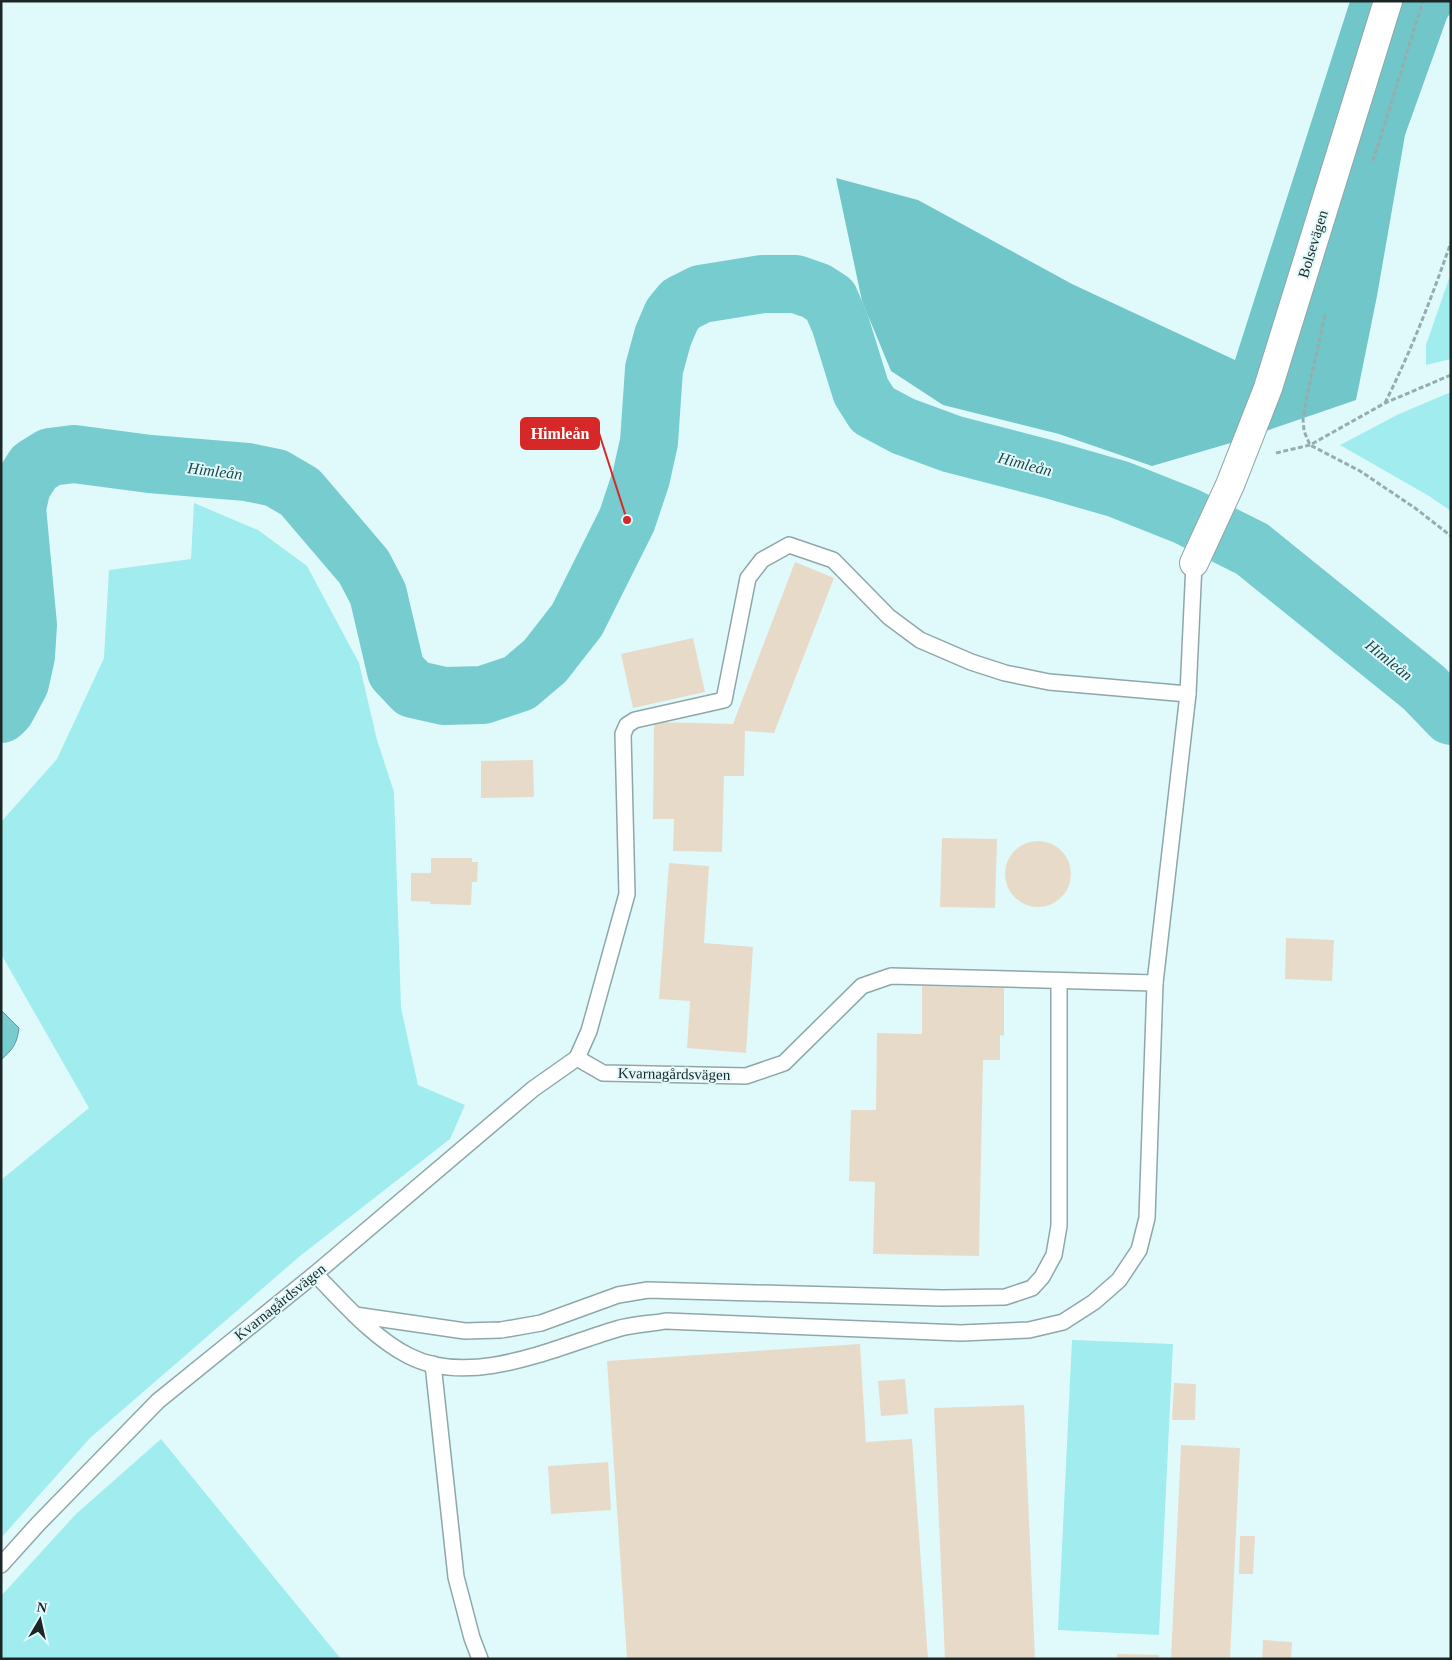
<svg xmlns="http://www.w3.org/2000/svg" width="1452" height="1660" viewBox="0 0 1452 1660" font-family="Georgia,serif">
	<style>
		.green { fill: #a0ecef }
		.forest { fill: #71c6c9 }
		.water { fill: #77ccd0; stroke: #5c9a9d }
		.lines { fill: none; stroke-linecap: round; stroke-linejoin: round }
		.river { stroke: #77ccd0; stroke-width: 58 }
		.building { fill: #e8dac9 }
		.service-casing { stroke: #8fa7a8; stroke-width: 18 }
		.minor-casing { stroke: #8fa7a8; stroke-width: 30 }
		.path { stroke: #98acad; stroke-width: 3; stroke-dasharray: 5 2.5; stroke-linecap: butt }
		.service { stroke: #fff; stroke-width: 15 }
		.minor { stroke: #fff; stroke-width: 28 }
		.labels { text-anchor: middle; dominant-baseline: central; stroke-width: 4; stroke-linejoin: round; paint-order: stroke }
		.street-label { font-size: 15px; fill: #1d2627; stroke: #e0fafb }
		.water-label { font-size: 16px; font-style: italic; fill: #1e4648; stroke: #e0fafb }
		.leader { fill: none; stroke: #d62828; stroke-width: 2 }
		.callout-dot { fill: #d62828; stroke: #e0fafb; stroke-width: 2 }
		.callout { fill: #d62828; stroke: #d62828; stroke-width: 2 }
		.callout-label { font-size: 16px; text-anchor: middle; font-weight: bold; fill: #fff }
	</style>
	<rect width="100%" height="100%" fill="#e0fafb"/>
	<g class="green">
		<polygon points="1451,273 1451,359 1426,365 1426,345"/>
		<polygon points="1451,392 1451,511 1429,496 1340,445 1399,414"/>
		<polygon points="194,503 258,530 307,566 359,663 377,740 394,792 401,1008 418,1085 465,1105 450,1139 300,1256 90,1438 1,1538 1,1180 89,1108 1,954 1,822 57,759 104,658 109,570 191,559"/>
		<polygon points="1072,1340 1173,1344 1159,1635 1058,1630"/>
		<polygon points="161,1439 341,1659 1,1659 1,1596 76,1514"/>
	</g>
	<polygon class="forest" points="1350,1 1451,1 1451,12 1447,18 1405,135 1377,296 1356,400 1234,442 1152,466 1059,434 943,405 891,371 862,301 836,178 918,200 1072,284 1235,360"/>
	<path class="water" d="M 1,1010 L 19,1028 C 17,1044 13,1049 1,1060 Z"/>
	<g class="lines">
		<polyline class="river" points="1,714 6,709 20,683 26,656 28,625 17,508 22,486 34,467 50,457 74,454 150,464 247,472 276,478 300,492 364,567 378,594 396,671 413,689 444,696 483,695 519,683 545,661 577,620 627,520 641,478 649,442 654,369 663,336 672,315 681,304 701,294 763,284 796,284 816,291 830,300 840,323 861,391 873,410 903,426 952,444 1052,470 1118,489 1186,516 1252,549 1424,688 1451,716"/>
	</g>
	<g class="building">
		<polygon points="795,562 834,578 774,733 745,731 744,776 724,776 722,852 673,851 674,819 653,819 654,722 733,724"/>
		<polygon points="693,638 705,692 633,708 621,654"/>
		<polygon points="533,760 534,797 481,798 481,761"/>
		<polygon points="942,838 997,839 995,908 940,907"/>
		<circle cx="1038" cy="874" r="33"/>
		<polygon points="431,858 472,858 472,862 478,862 477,882 472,882 471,905 430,904 431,902 411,901 411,873 431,873"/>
		<polygon points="669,863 709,866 704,943 753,947 746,1053 687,1048 690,1001 659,999"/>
		<polygon points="1286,938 1334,940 1332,981 1285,979"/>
		<polygon points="922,986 1004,988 1004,1036 1000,1035 1000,1060 983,1060 979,1256 873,1254 875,1182 849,1181 851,1110 876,1110 877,1033 922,1034"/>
		<polygon points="860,1344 866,1442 912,1439 928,1659 627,1659 607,1361"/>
		<polygon points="905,1379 908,1414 881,1416 878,1381"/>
		<polygon points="1174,1383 1196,1384 1195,1420 1172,1420"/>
		<polygon points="1024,1405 1035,1659 945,1659 934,1408"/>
		<polygon points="1181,1445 1240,1448 1230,1659 1171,1659"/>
		<polygon points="608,1462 611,1510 551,1514 548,1466"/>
		<polygon points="1240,1536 1255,1536 1253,1574 1239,1574"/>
		<polygon points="1263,1640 1292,1642 1291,1659 1262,1659"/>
		<polygon points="1117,1654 1159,1655 1159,1659 1117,1659"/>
	</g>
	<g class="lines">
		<defs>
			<g id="service">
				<polyline points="577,1058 589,1031 627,894 623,734 627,725 635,720 724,700 748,578 762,560 789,545 833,560 889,617 920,640 971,662 1005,673 1049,682 1188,694"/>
				<path d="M 315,1274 C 343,1302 373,1338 409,1356 C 472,1388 556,1347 617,1329 C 633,1324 650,1324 666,1321 L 961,1333 L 1029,1330 L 1063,1322 L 1094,1302 L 1119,1280 L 1139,1250 L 1147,1218 L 1155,983 L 1188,694 L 1194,563"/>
				<polyline points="355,1315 465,1331 501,1330 541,1323 618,1295 648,1290 942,1298 1005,1297 1032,1288 1042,1277 1054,1255 1059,1226 1059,981"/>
				<polyline points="433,1364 456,1577 472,1638 480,1659"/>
				<polyline points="1,1565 38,1524 158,1401 315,1274 533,1089 577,1058 603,1073 746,1076 784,1063 862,986 891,976 1155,983"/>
			</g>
			<polyline id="minor" points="1194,563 1230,485 1268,388 1388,1"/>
		</defs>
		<use href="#service" class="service-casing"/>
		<use href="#minor" class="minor-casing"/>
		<g class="path">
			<polyline points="1373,161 1423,1"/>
			<polyline points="1325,315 1307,396 1303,419 1304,431 1310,445 1360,471 1415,508 1451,536"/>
			<path d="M 1385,403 C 1411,351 1432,297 1451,242"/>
			<polyline points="1276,453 1310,445 1385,403 1451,375"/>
		</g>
		<use href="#service" class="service"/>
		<use href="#minor" class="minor"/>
	</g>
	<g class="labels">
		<g class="street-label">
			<text transform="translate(1313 244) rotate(-73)">Bolsevägen</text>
			<text transform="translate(674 1074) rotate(1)">Kvarnagårdsvägen</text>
			<text transform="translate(280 1302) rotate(-39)">Kvarnagårdsvägen</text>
		</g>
		<g class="water-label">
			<text transform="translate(1025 464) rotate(15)">Himleån</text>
			<text transform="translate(215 471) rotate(7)">Himleån</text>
			<text transform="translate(1389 660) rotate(39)">Himleån</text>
		</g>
	</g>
	<path class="leader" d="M627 520L599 433"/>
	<circle class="callout-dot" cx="627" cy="520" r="5"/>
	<rect class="callout" x="521" y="418" width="78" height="31" rx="5"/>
	<g class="callout-label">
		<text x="560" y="439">Himleån</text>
	</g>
	<rect width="1452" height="1660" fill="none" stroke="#1d2627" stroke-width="5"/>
	<g transform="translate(40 1620) rotate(9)" stroke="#e0fafb" stroke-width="4" paint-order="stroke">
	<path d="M0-4L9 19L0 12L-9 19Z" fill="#1d2627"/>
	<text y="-8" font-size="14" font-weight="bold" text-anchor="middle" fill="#1d2627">N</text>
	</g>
</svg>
